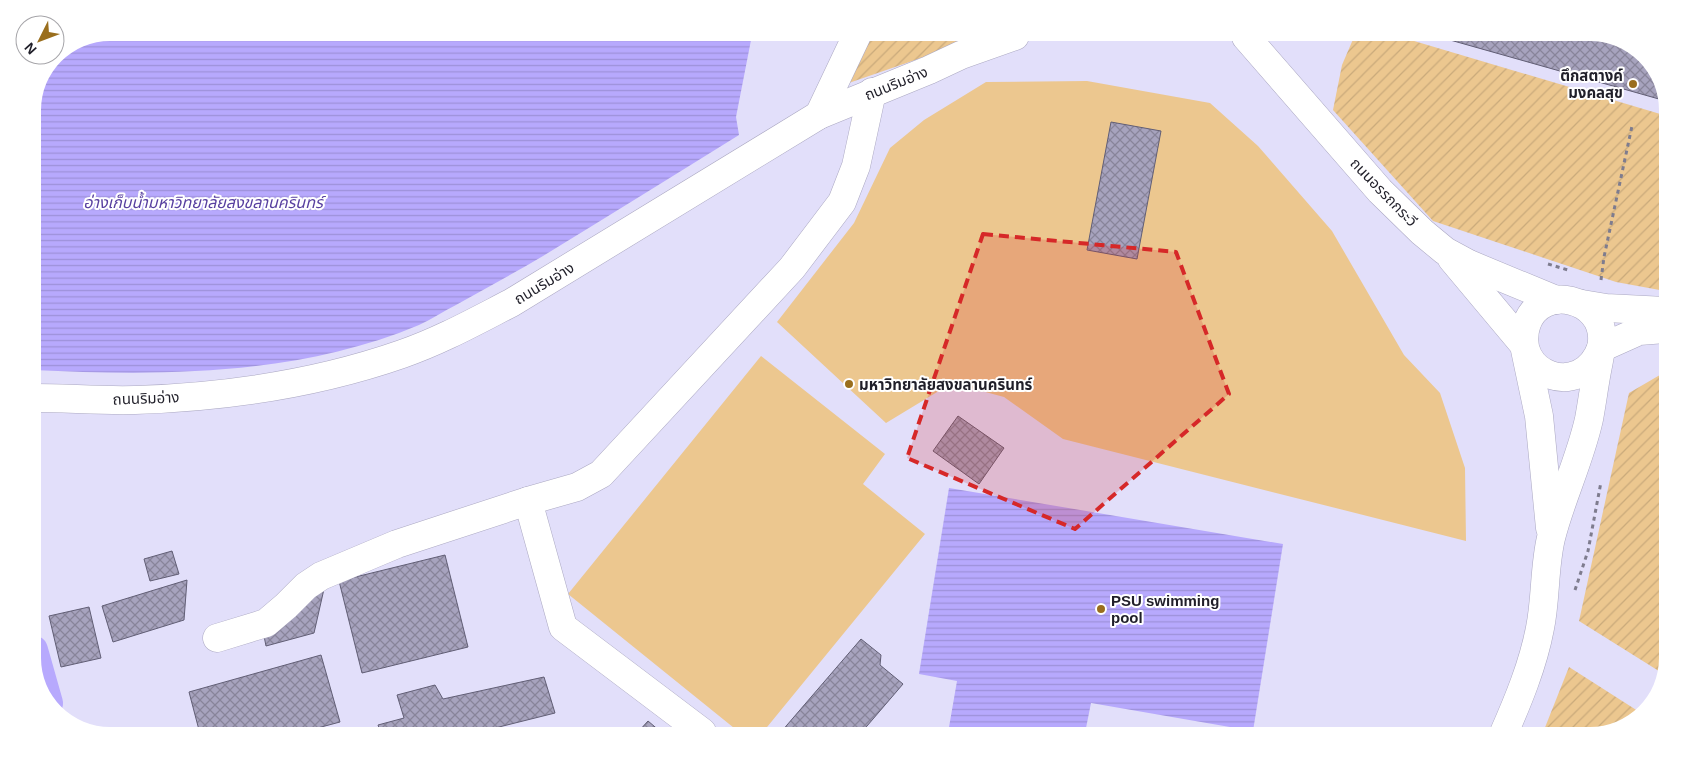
<svg xmlns="http://www.w3.org/2000/svg" width="1700" height="768" viewBox="0 0 1700 768" font-family="Arial,'Noto Sans Thai',sans-serif">
	<style>
		.park { fill: #ecc78f }
		.garden { fill: url(#garden-furrows) }
		.water { fill: url(#water-rules) }
		.lines { fill: none; stroke-linecap: round; stroke-linejoin: round }
		.canal { stroke: #b7a9fd; stroke-width: 30 }
		.building { fill: url(#building-cross-hatch); stroke: #615e75 }
		.minor-casing { stroke: #aba8c2; stroke-width: 29 }
		.path { stroke: #7e7c8e; stroke-width: 3; stroke-dasharray: 4 4; stroke-linecap: butt }
		.minor { stroke: #fff; stroke-width: 28 }
		.marked { fill: #d62828; fill-opacity: 0.2; stroke: #d62828; stroke-width: 4; stroke-dasharray: 10 6; stroke-linejoin: round }
		.poi-dot { fill: #9a6e1d; stroke: #fff; stroke-width: 2 }
		.labels { text-anchor: middle; dominant-baseline: central; stroke-width: 4; stroke-linejoin: round; paint-order: stroke }
		.poi-label { font-size: 15px; font-weight: bold; fill: #201f29; stroke: #fff; text-anchor: start }
		.street-label { font-size: 15px; fill: #201f29; stroke: #fff }
		.water-label { font-size: 16px; font-style: italic; fill: #5840a0; stroke: #fff }
	</style>
	<defs>
		<pattern id="garden-furrows" width="10" height="10" patternUnits="userSpaceOnUse" patternTransform="scale(1.25)"><rect width="10" height="10" fill="#ecc78f"/><path d="M-1 1l2-2M0 10L10 0M9 11l2-2" fill="none" stroke="#caaa7b"/></pattern>
		<pattern id="water-rules" width="6" height="5" patternUnits="userSpaceOnUse" patternTransform="scale(1.25)"><rect width="6" height="5" fill="#b7a9fd"/><path d="M0 2.5h6" fill="none" stroke="#9d91d9"/></pattern>
		<pattern id="building-cross-hatch" width="8" height="8" patternUnits="userSpaceOnUse" patternTransform="scale(1.25)"><rect width="8" height="8" fill="#a7a3be"/><path d="M0 0l8 8M0 8l8-8" fill="none" stroke="#88849a"/></pattern>
	</defs>
	<rect width="100%" height="100%" fill="#e2dffa"/>
	<g class="park">
		<polygon points="1087,81 1210,103 1258,146 1332,231 1404,355 1440,393 1465,468 1466,541 1063,439 1004,397 952,383 886,423 777,322 854,223 890,148 924,120 986,82"/>
		<polygon points="761,356 885,454 863,484 925,534 763,732 739,732 568,594"/>
	</g>
	<g class="garden">
		<polygon points="871,36 993,36 944,50 843,85"/>
		<polygon points="1354,37 1404,38 1667,116 1665,291 1616,282 1433,221 1333,110 1342,65"/>
		<polygon points="1665,372 1662,673 1579,621 1629,393"/>
		<polygon points="1569,667 1641,713 1633,722 1590,735 1542,735"/>
	</g>
	<g class="water">
		<path d="M 110,33 L 752,35 L 736,117 L 739,135 C 674,175 609,216 543,256 C 514,273 485,289 456,305 C 444,311 432,319 419,325 C 297,376 163,376 33,370 L 33,105 L 55,55 Z"/>
		<polygon points="949,488 1283,544 1253,731 1091,703 1085,733 948,733 957,681 919,674"/>
	</g>
	<g class="lines">
		<polyline class="canal" points="33,650 48,703"/>
	</g>
	<g class="building">
		<polygon points="1443,38 1620,38 1654,67 1666,101"/>
		<polygon points="1111,122 1161,131 1137,259 1087,250"/>
		<polygon points="958,416 1004,448 979,484 933,451"/>
		<polygon points="172,551 179,574 150,581 144,559"/>
		<polygon points="445,555 468,647 362,673 339,581"/>
		<polygon points="187,580 184,620 113,642 102,606"/>
		<polygon points="324,589 314,633 266,646 263,631"/>
		<polygon points="89,607 101,658 61,667 49,616"/>
		<polygon points="861,639 881,655 880,665 903,684 861,733 781,732"/>
		<polygon points="321,655 340,722 310,730 199,730 189,692"/>
		<polygon points="544,677 555,713 483,731 380,731 378,725 404,718 397,695 435,685 443,699"/>
		<polygon points="648,721 661,732 638,732"/>
	</g>
	<g class="lines">
		<defs>
			<g id="minor">
				<polyline points="1246,37 1380,191 1422,232 1445,251 1469,264 1556,300"/>
				<polyline points="819,115 857,35"/>
				<polyline points="1452,259 1524,345 1539,416 1550,528"/>
				<polyline points="1582,304 1606,308 1665,311"/>
				<polyline points="1601,348 1639,331 1665,329"/>
				<path d="M 33,398 C 67,398 101,401 135,400 C 226,397 316,384 402,354 C 440,341 476,321 511,303 L 819,115 L 929,70 L 961,55 L 1015,36"/>
				<polyline points="528,501 563,627 702,732"/>
				<polyline points="217,638 266,623 286,606 306,586 321,576 397,544 528,501 577,487 601,474 792,268 842,202 856,166 872,92"/>
				<path d="M 1503,735 C 1518,701 1533,665 1540,628 C 1546,599 1544,567 1551,538 C 1561,498 1580,460 1589,419 C 1592,403 1594,387 1597,371 C 1599,361 1601,351 1602,341 C 1605,298 1542,283 1527,323 C 1509,375 1582,401 1601,348"/>
			</g>
		</defs>
		<use href="#minor" class="minor-casing"/>
		<g class="path">
			<polyline points="1548,264 1568,270"/>
			<polyline points="1601,280 1604,257 1632,126"/>
			<polyline points="1575,590 1588,551 1601,482"/>
		</g>
		<use href="#minor" class="minor"/>
	</g>
	<path class="marked" d="M 983,234 L 1176,252 L 1229,394 L 1075,529 L 907,458 Z"/>
	<g class="poi-dot">
		<circle cx="1633" cy="84" r="5"/>
		<circle cx="849" cy="384" r="5"/>
		<circle cx="1101" cy="609" r="5"/>
	</g>
	<g class="labels">
		<g class="poi-label">
			<text x="1623" y="75" text-anchor="end">ตึกสตางค์<tspan x="1623" dy="17">มงคลสุข</tspan></text>
			<text x="859" y="384">มหาวิทยาลัยสงขลานครินทร์</text>
			<text x="1111" y="600">PSU swimming<tspan x="1111" dy="17">pool</tspan></text>
		</g>
		<g class="street-label">
			<text transform="translate(896 83) rotate(-22)">ถนนริมอ่าง</text>
			<text transform="translate(1384 192) rotate(46)">ถนนอรรถกระวี</text>
			<text transform="translate(544 283) rotate(-31)">ถนนริมอ่าง</text>
			<text transform="translate(146 398) rotate(-2)">ถนนริมอ่าง</text>
		</g>
		<g class="water-label">
			<text x="203" y="202">อ่างเก็บน้ำมหาวิทยาลัยสงขลานครินทร์</text>
		</g>
	</g>
	<path d="M0 0H1700V768H0ZM110 41H1590A69 69 0 0 1 1659 110V658A69 69 0 0 1 1590 727H110A69 69 0 0 1 41 658V110A69 69 0 0 1 110 41Z" fill="#fff" fill-rule="evenodd"/>
	<g transform="translate(40 40) rotate(228)"><circle r="24" fill="#ffffff" stroke="#a6a5a9"/>
	<path d="M0-4L9 19L0 12L-9 19Z" fill="#9a6e1d"/>
	<text y="-8" font-size="14" font-weight="bold" text-anchor="middle" fill="#201f29">N</text>
	</g>
</svg>
